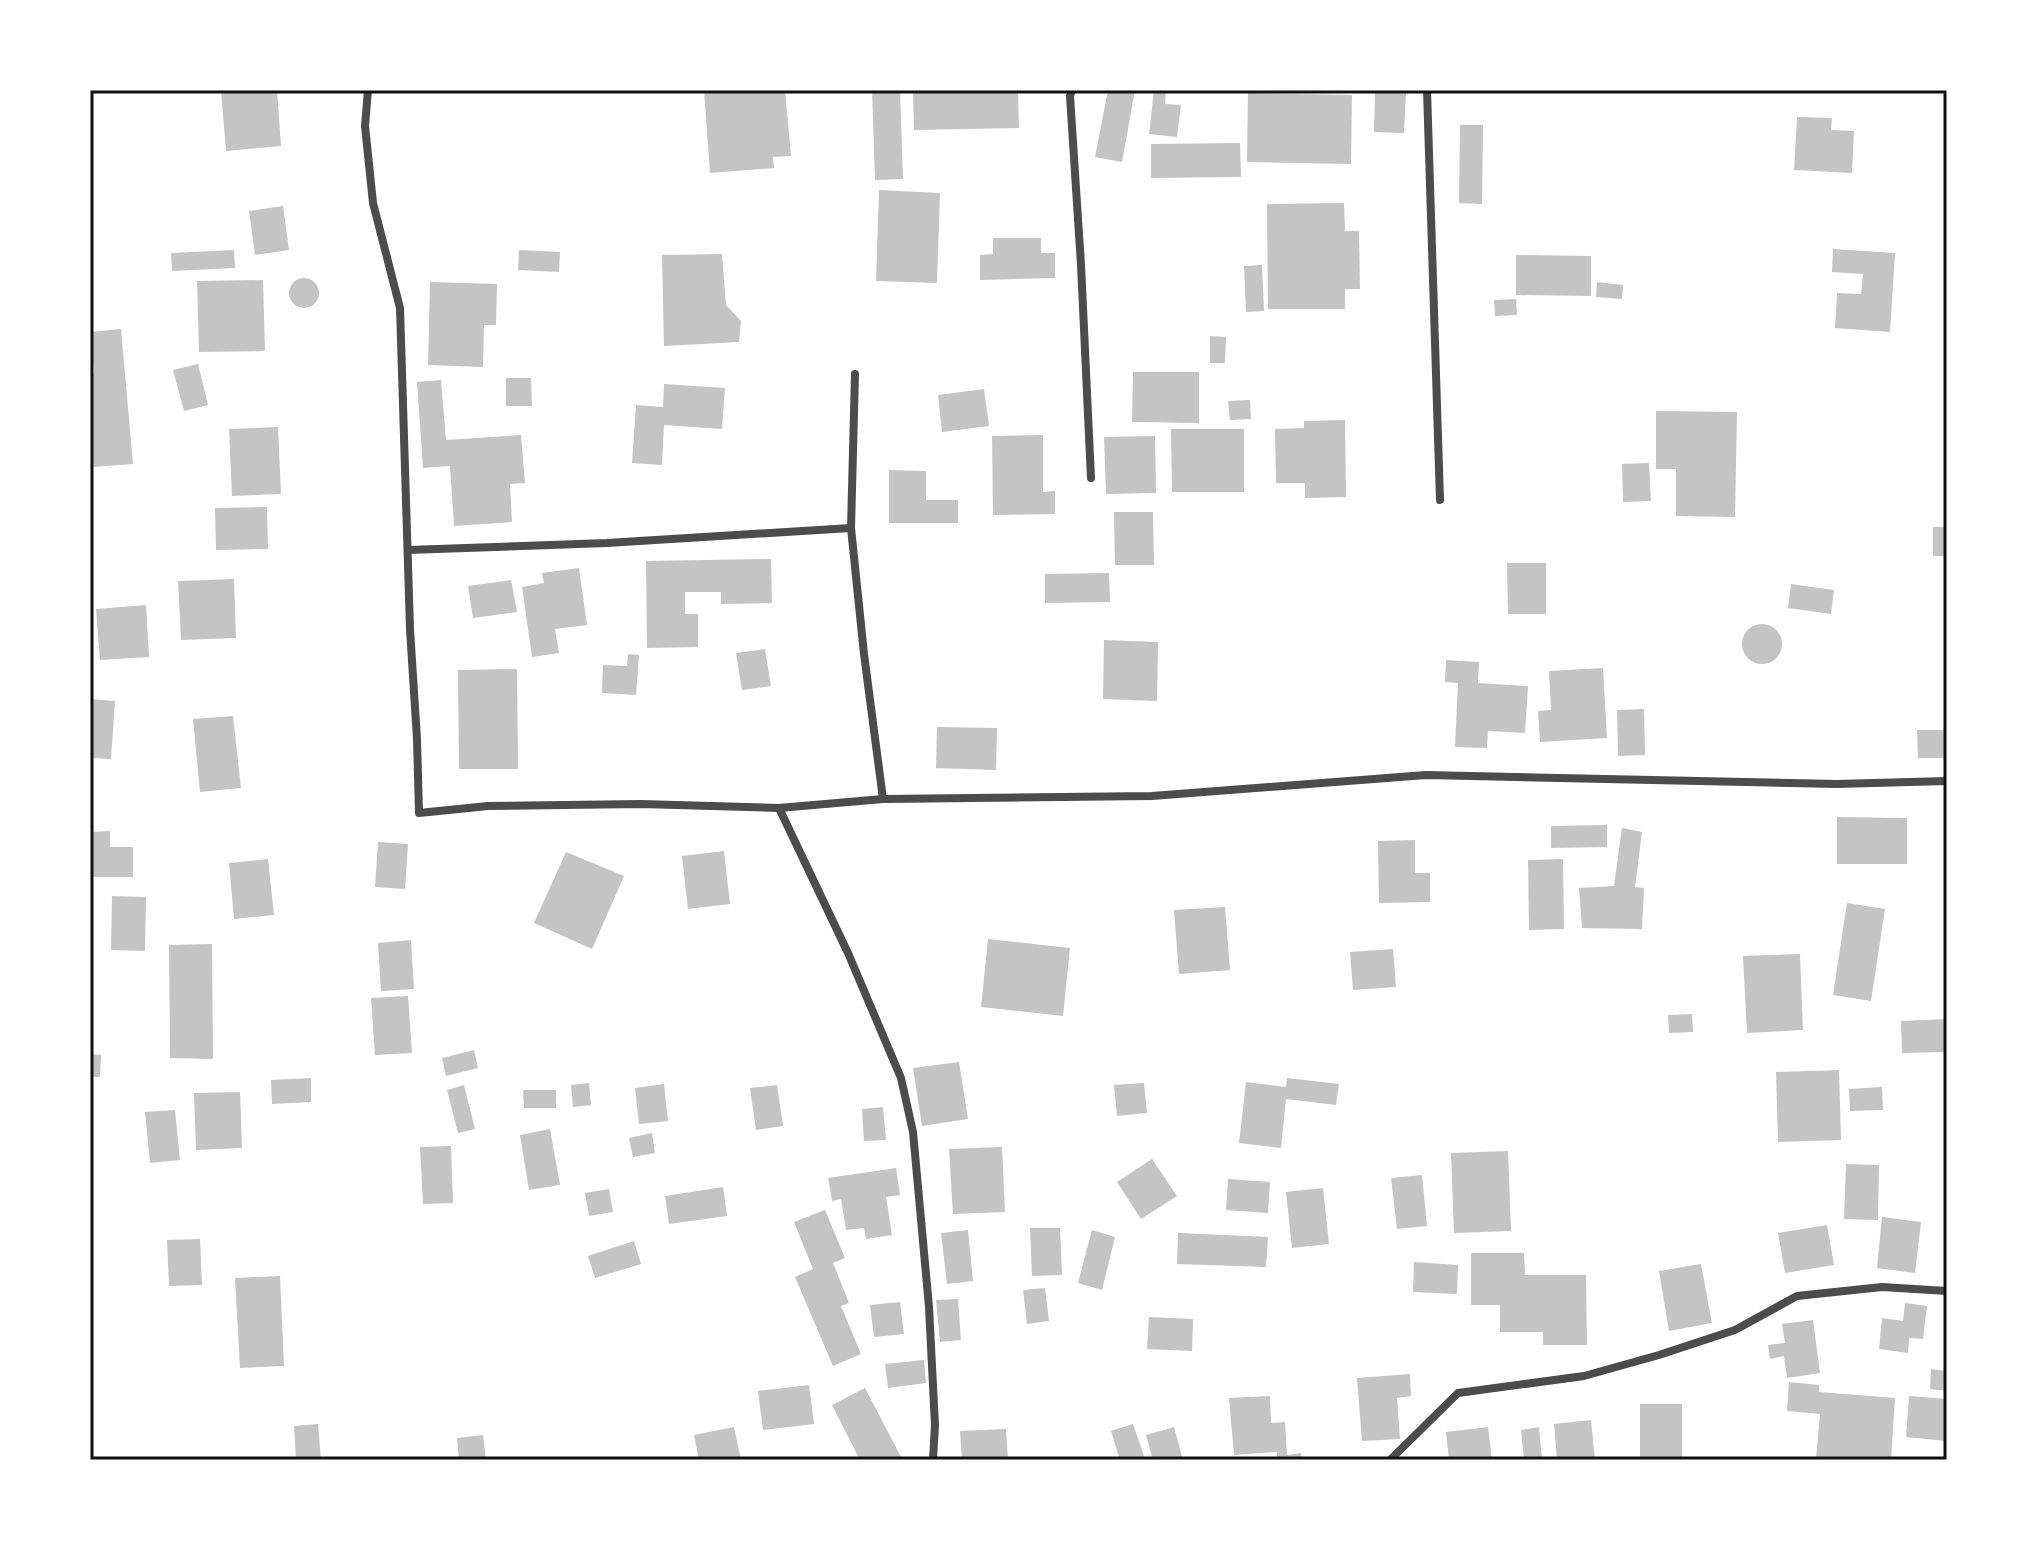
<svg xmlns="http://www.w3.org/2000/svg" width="2037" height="1550" viewBox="0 0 2037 1550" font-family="Signika,sans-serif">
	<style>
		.building { fill: #c4c4c4 }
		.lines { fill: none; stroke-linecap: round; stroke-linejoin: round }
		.minor { stroke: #4c4c4c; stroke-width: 8 }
		.neatline { fill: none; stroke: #111; stroke-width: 3 }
	</style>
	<rect width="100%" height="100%" fill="#fff"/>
	<g class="building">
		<polygon points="221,90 277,90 281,146 226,151"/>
		<polygon points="704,90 785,90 791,156 773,157 774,168 710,173"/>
		<polygon points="872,90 900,90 903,179 875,180"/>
		<polygon points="913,90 1018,90 1019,128 914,130"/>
		<polygon points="1108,90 1135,90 1122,162 1095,157"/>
		<polygon points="1154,90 1166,90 1165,104 1181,105 1177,137 1149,134"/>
		<polygon points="1375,91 1406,92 1404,133 1374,132"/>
		<polygon points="1248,93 1352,95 1351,164 1247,162"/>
		<polygon points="1797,117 1832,118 1831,130 1854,131 1852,173 1794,170"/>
		<polygon points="1460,125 1483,125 1482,204 1459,203"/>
		<polygon points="1240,143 1241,177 1151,178 1151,144"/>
		<polygon points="879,190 940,193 937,283 876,281"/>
		<polygon points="1344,203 1345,231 1359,231 1360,289 1345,289 1345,309 1268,309 1267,204"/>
		<polygon points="283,206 289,250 255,255 249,211"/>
		<polygon points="993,238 1041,238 1041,253 1055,253 1055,278 980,280 980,255 993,254"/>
		<polygon points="1833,249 1895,253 1890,332 1835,328 1837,293 1861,294 1863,274 1832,272"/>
		<polygon points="234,250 235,268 172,271 171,253"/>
		<polygon points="519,250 560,252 559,272 518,270"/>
		<polygon points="722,254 726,305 741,321 739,342 664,346 662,255"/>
		<polygon points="1516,255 1591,256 1591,296 1516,295"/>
		<polygon points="1262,265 1264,311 1246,312 1244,266"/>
		<circle cx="304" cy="293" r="15"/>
		<polygon points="263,280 265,351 199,352 197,281"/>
		<polygon points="430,282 497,284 496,325 484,325 483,367 428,365"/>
		<polygon points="1597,282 1623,285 1622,299 1596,297"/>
		<polygon points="1516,299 1517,315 1495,316 1494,300"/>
		<polygon points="121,329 133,464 93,467 90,437 90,373 94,373 91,332"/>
		<polygon points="1210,336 1226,337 1225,363 1210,363"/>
		<polygon points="198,364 208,405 184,411 173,370"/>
		<polygon points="1133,372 1199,372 1199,423 1132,422"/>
		<polygon points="506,378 531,378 532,406 506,406"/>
		<polygon points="441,380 446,440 521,435 525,483 510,484 512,522 454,526 450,466 423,468 417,382"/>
		<polygon points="664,384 725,388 722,429 664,425 662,465 632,463 636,405 663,407"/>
		<polygon points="984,389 989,426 942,432 938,395"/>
		<polygon points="1250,400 1251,419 1230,420 1228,401"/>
		<polygon points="1656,411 1737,412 1735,517 1676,516 1676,469 1656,469"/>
		<polygon points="1345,420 1346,497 1305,498 1305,483 1276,483 1275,429 1304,428 1304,421"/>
		<polygon points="278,427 281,494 232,496 229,429"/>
		<polygon points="1171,429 1244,429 1244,492 1172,492"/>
		<polygon points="1043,435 1043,492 1055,491 1055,514 993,515 992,436"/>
		<polygon points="1155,436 1156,493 1106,494 1104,437"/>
		<polygon points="1649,463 1651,501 1623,502 1622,464"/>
		<polygon points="889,470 926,471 926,500 958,500 958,523 889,523"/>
		<polygon points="267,507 268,549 216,550 215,508"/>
		<polygon points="1114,512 1153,512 1154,565 1115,565"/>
		<rect x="1933" y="527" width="14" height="29"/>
		<polygon points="771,559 772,603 721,604 721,592 685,592 685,614 698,614 698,647 647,648 646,561"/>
		<polygon points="1507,563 1546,563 1546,614 1508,614"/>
		<polygon points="579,568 587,625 555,629 559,653 532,657 522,587 544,583 542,573"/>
		<polygon points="1109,573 1110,602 1045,603 1045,574"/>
		<polygon points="234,579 236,638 181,640 178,581"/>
		<polygon points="511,580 517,612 473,618 468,586"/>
		<polygon points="1791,584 1834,590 1831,614 1788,608"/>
		<polygon points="146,605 149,657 100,660 96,609"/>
		<circle cx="1762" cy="644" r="20"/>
		<polygon points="1104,640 1158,642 1157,701 1103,699"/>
		<polygon points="765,649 771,686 742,690 736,653"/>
		<polygon points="628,654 639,655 636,695 602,693 603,665 627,666"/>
		<polygon points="1446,660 1479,662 1478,683 1528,686 1525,733 1488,731 1487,748 1455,747 1458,683 1445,682"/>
		<polygon points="1603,668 1607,738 1540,742 1538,711 1551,710 1549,671"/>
		<polygon points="517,669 518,769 459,769 458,670"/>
		<polygon points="90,699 115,701 111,759 90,758"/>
		<polygon points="1644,709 1645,755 1618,756 1617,710"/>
		<polygon points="233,716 241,788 200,792 193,719"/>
		<polygon points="937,727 997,728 996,770 936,768"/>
		<polygon points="1917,730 1947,730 1947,758 1918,758"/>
		<polygon points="1837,817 1907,818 1907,864 1837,864"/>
		<polygon points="1607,825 1607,847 1551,848 1551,826"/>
		<polygon points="1622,828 1642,832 1635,887 1644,888 1642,929 1582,928 1579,888 1614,886"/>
		<polygon points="110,831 110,847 133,847 133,877 90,877 90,832"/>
		<polygon points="1415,840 1415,873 1430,873 1430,902 1379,903 1378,841"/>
		<polygon points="378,842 408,844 405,889 375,887"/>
		<polygon points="724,851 730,904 688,909 682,856"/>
		<polygon points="566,852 624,876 592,949 534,923"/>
		<polygon points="268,859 274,915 234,919 229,863"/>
		<polygon points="1563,859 1564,929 1529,930 1528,860"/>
		<polygon points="112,896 146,897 145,951 111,950"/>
		<polygon points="1847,903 1885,909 1871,1001 1833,995"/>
		<polygon points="1225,907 1230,970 1179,974 1174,910"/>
		<polygon points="988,939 1070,948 1063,1016 981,1007"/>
		<polygon points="411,940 414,989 381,991 378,943"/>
		<polygon points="212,944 213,1059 170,1058 169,945"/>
		<polygon points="1393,949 1396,987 1353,990 1350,952"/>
		<polygon points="1800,954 1803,1030 1747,1033 1743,956"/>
		<polygon points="408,996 412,1053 375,1055 371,998"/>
		<polygon points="1692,1014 1693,1032 1669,1033 1668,1015"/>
		<polygon points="1947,1019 1947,1052 1902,1053 1901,1021"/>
		<polygon points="474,1050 478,1068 446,1076 442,1058"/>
		<polygon points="90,1054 101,1055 100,1077 90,1077"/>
		<polygon points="959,1062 968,1119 922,1126 913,1068"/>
		<polygon points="1839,1070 1841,1140 1778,1142 1776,1072"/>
		<polygon points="311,1078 311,1102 272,1104 271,1080"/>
		<polygon points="1287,1078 1339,1084 1336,1105 1286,1099 1281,1148 1239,1143 1246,1082 1286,1087"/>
		<polygon points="589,1083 591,1105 573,1107 571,1085"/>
		<polygon points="1144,1083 1147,1113 1117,1116 1114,1085"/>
		<polygon points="664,1084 668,1121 639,1124 635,1088"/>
		<polygon points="464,1085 475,1129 458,1133 447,1090"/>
		<polygon points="777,1085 783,1126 756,1130 750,1088"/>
		<polygon points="1882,1087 1883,1110 1850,1111 1849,1089"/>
		<polygon points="523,1090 556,1090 556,1108 524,1108"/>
		<polygon points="240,1092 242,1148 196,1150 194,1093"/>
		<polygon points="883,1107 886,1140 864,1141 862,1109"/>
		<polygon points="175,1110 180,1160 150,1163 145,1112"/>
		<polygon points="550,1129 560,1185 529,1190 520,1135"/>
		<polygon points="652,1133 655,1153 633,1157 629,1138"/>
		<polygon points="451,1146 453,1203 423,1204 420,1147"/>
		<polygon points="1002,1147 1005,1212 953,1214 949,1149"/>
		<polygon points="1508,1151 1511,1231 1454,1233 1451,1153"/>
		<polygon points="1152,1159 1177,1196 1141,1219 1117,1182"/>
		<polygon points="1846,1164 1879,1165 1878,1220 1844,1219"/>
		<polygon points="896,1168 900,1195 886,1197 892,1235 866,1239 864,1228 846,1230 841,1199 832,1201 828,1178"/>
		<polygon points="1422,1175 1427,1226 1397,1229 1391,1178"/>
		<polygon points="1228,1179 1270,1182 1268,1213 1226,1210"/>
		<polygon points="723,1187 727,1216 669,1224 665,1196"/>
		<polygon points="1323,1188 1329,1244 1292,1248 1286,1192"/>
		<polygon points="609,1189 613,1212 589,1216 585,1193"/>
		<polygon points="825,1210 845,1258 833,1263 849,1303 841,1306 861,1354 833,1366 795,1277 813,1269 794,1222"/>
		<polygon points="1882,1217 1921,1222 1915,1273 1877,1268"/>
		<polygon points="1827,1225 1834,1265 1785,1273 1778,1233"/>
		<polygon points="1030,1228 1060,1228 1062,1275 1032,1276"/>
		<polygon points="968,1230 973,1281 947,1284 941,1233"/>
		<polygon points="1092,1230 1115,1237 1102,1290 1078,1283"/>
		<polygon points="1178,1233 1268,1237 1266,1267 1177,1264"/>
		<polygon points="200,1239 202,1285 169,1286 167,1240"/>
		<polygon points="634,1241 641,1264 595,1278 588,1256"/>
		<polygon points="1471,1253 1524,1253 1525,1275 1586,1275 1587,1345 1543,1345 1543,1332 1500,1332 1500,1305 1471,1305"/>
		<polygon points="1414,1262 1458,1265 1457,1294 1413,1292"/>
		<polygon points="1701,1264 1712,1323 1669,1331 1659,1271"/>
		<polygon points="280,1276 284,1366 240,1368 235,1278"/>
		<polygon points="1045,1288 1049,1321 1027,1324 1023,1290"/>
		<polygon points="958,1299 961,1340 940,1342 936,1300"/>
		<polygon points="900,1302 904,1334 874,1337 870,1305"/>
		<polygon points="1905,1303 1927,1306 1923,1339 1909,1338 1908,1353 1879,1349 1882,1318 1903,1321"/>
		<polygon points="1149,1317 1193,1319 1192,1351 1147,1349"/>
		<polygon points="1813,1320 1820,1373 1787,1378 1784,1356 1770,1359 1768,1345 1785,1343 1782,1324"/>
		<polygon points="924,1360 926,1383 888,1388 885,1364"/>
		<polygon points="1931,1369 1947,1371 1947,1391 1930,1389"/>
		<polygon points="1410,1374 1411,1396 1397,1398 1400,1439 1362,1441 1357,1378"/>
		<polygon points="1789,1382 1819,1385 1819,1392 1895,1398 1891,1460 1816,1460 1820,1414 1787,1411"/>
		<polygon points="809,1385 814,1424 763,1430 758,1391"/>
		<polygon points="865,1388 901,1457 894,1460 860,1460 832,1405"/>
		<polygon points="1270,1396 1271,1423 1285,1422 1287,1455 1301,1453 1302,1460 1277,1460 1277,1452 1234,1455 1229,1398"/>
		<polygon points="1909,1396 1947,1399 1946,1441 1906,1437"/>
		<polygon points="1640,1404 1682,1404 1682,1457 1640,1458"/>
		<polygon points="1591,1420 1595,1460 1557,1460 1554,1424"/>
		<polygon points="318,1424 321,1460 296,1460 294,1426"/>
		<polygon points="1133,1424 1145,1459 1120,1460 1111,1431"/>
		<polygon points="734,1427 741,1460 699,1460 694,1435"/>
		<polygon points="1174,1427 1183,1460 1153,1460 1146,1435"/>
		<polygon points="1488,1427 1492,1460 1449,1460 1446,1432"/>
		<polygon points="1539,1427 1542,1460 1524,1460 1521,1430"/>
		<polygon points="1006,1429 1008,1460 962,1460 960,1431"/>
		<polygon points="483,1435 486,1460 459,1460 457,1438"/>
	</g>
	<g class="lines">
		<g class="minor">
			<polyline points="368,90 365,126 373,203 400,308 410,629 417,739 419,813 488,806 641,804 779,808 883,799 1152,796 1426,775 1837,784 1947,781"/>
			<polyline points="1072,90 1070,96 1081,265 1091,478"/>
			<polyline points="1427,90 1440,500"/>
			<polyline points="855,374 851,528 864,654 883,799"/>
			<polyline points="408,550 607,543 851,528"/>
			<polyline points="779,808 848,953 901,1078 913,1132 929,1307 935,1425 933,1460"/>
			<polyline points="1390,1460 1458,1393 1584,1376 1659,1355 1735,1330 1797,1296 1882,1287 1947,1291"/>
		</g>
	</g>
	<rect width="2037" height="1550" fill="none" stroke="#ffffff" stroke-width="184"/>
	<rect x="92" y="92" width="1853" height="1366" class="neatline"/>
</svg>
